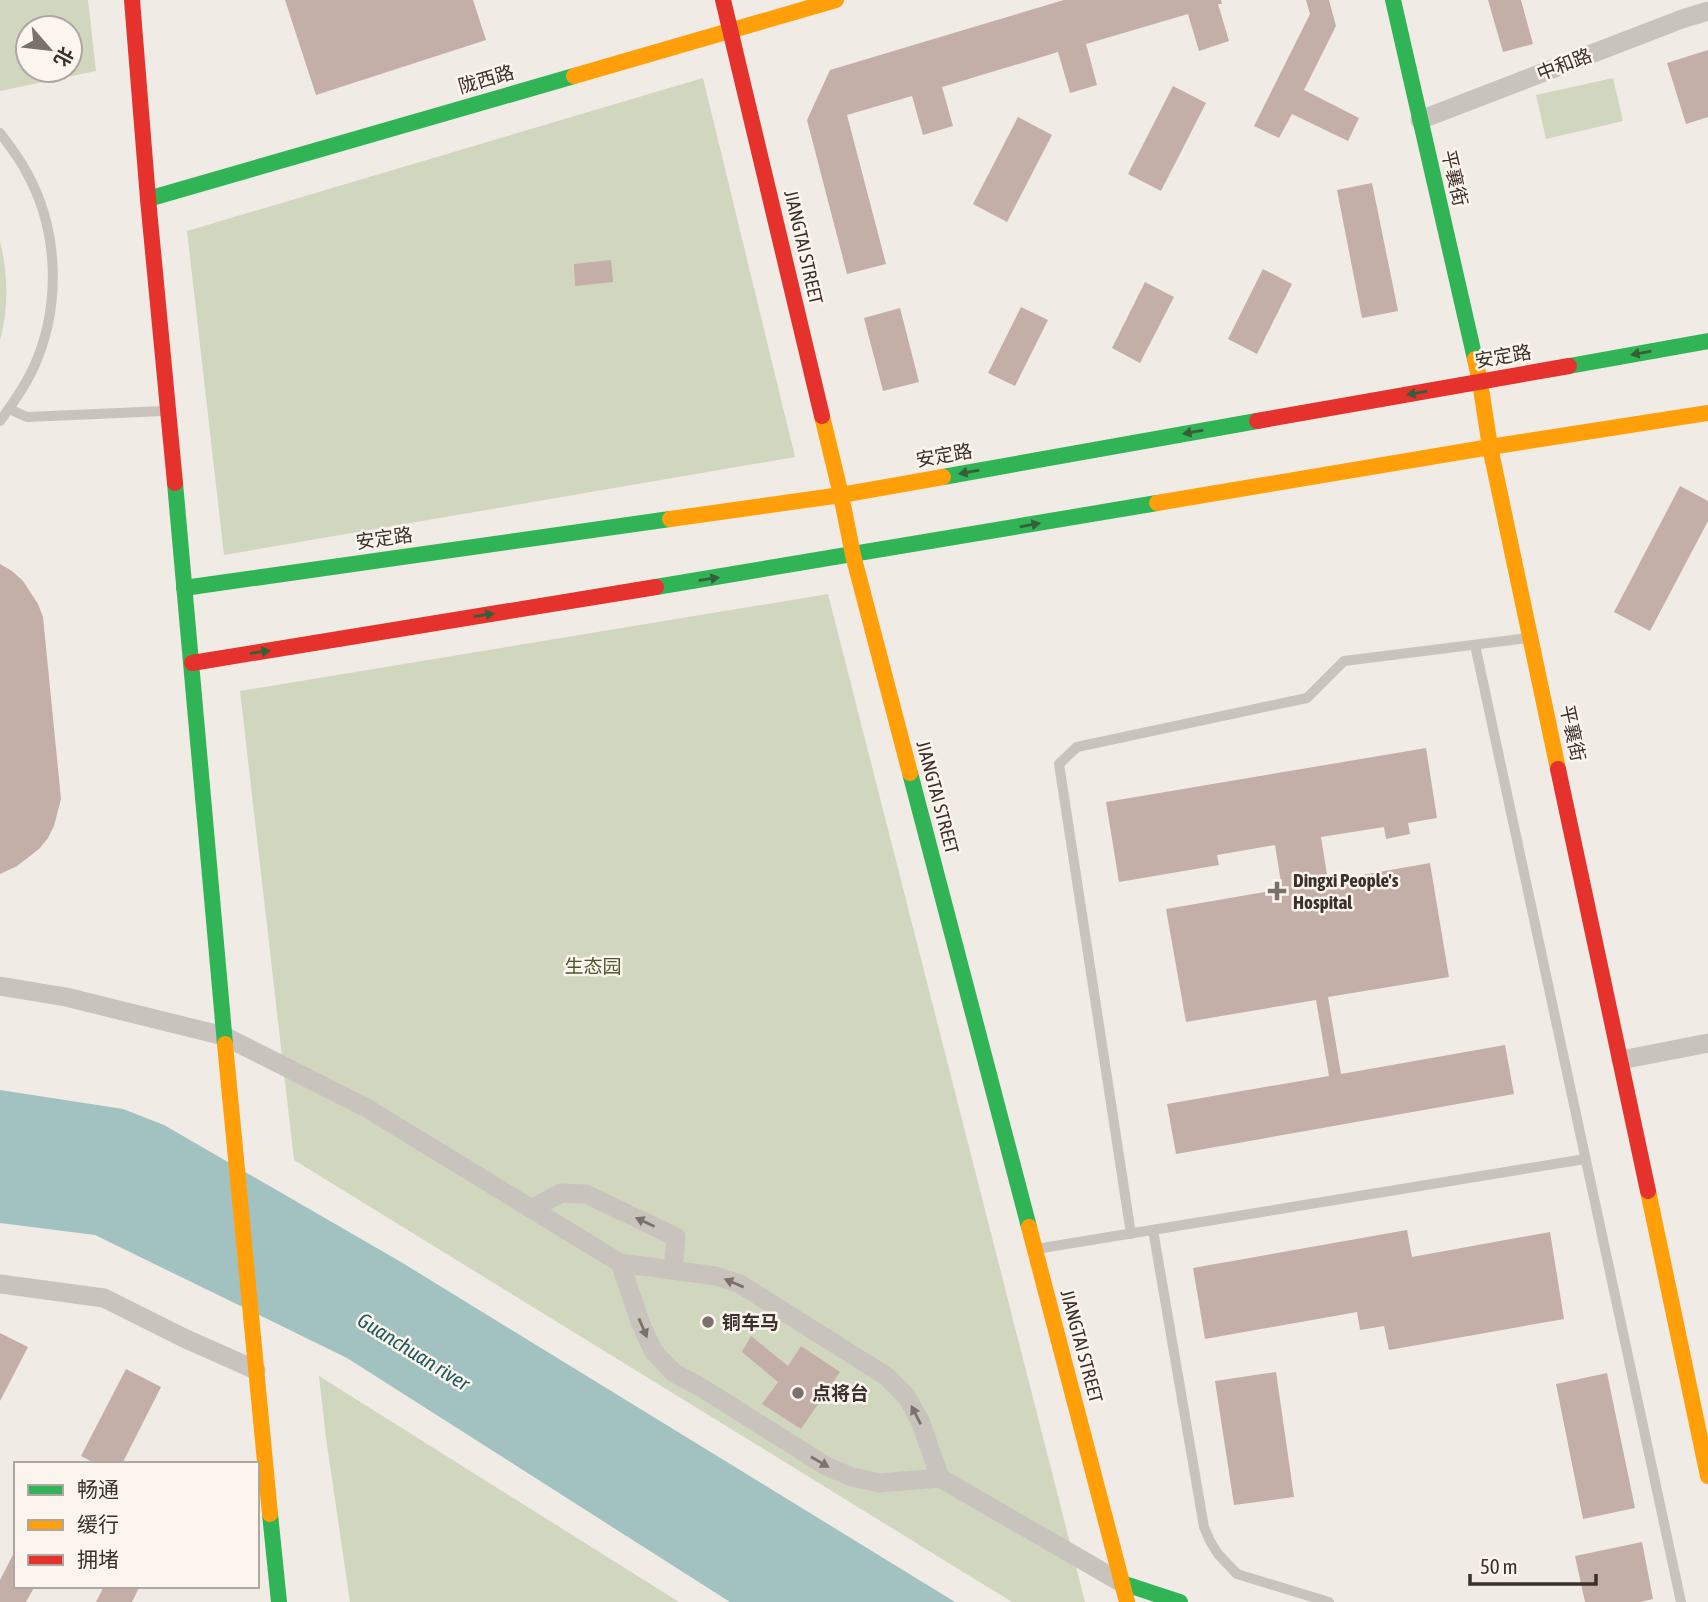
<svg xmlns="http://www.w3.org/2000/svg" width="1708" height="1602" viewBox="0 0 1708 1602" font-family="'Asap Condensed','Noto Sans SC',sans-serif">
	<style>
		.green { fill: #d1d6bf; fill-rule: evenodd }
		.water { fill: #a1c2c1 }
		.building { fill: #c3afa7 }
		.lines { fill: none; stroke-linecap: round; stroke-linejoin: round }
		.lane { stroke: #c9c3be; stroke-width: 10 }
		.street { stroke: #c9c3be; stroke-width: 19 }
		.fast { stroke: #30b455; stroke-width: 16 }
		.slow { stroke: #ff9f0a; stroke-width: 16 }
		.jam { stroke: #e5322d; stroke-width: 16 }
		.oneway { fill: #375e3a }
		.oneway2 { fill: #7b726d }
		.poi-dot { fill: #7a716c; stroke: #fbf5ee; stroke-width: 2.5 }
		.labels { text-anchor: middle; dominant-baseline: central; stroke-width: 5; stroke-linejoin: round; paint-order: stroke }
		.street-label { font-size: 19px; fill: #3b302b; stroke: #fbf5ee }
		.poi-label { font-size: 19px; font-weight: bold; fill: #3b302b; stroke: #fbf5ee; text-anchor: start }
		.park-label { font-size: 19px; fill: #4a5a2e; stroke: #fbf5ee }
		.water-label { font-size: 21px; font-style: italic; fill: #1f5a5e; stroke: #fbf5ee }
	</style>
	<rect width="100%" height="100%" fill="#f0ebe5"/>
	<g class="green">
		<path d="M 0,0 L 88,0 L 96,71 L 0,91 ZM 70,28 L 70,70 L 28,70 L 28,28 Z"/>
		<polygon points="703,78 795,457 224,555 187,231"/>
		<polygon points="1613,78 1623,121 1546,139 1536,95"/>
		<path d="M 0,241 C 8,274 9,308 0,340 Z"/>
		<polygon points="828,594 1085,1602 1012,1602 294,1160 240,691"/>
		<polygon points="319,1376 679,1602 350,1602 326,1438"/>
	</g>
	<polygon class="water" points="0,1090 123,1109 164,1125 401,1262 955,1602 730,1602 347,1358 95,1235 0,1223"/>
	<g class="building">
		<polygon points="285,0 473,0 486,40 316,95"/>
		<polygon points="1064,0 1221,0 1222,4 1218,4 1229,41 1199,51 1188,14 1086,44 1097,85 1070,93 1058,52 942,87 953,126 923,135 912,96 847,115 886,264 847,274 807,120 830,70"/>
		<polygon points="1306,0 1329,0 1336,26 1304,90 1359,118 1348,141 1292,114 1279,138 1254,126 1310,14"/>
		<polygon points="1488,0 1521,0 1533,44 1503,52"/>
		<polygon points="1708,50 1708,117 1686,124 1667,63"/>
		<polygon points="1173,86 1206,103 1161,191 1128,174"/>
		<polygon points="1018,117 1052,135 1007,222 973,204"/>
		<polygon points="1372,183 1398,311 1362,318 1337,190"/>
		<polygon points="611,260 613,282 575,286 574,264"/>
		<polygon points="1263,269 1292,284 1257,354 1228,339"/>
		<polygon points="1145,282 1174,297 1140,363 1112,348"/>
		<polygon points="1021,307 1048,320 1015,386 988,373"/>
		<polygon points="900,308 919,382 883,391 864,318"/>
		<polygon points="1680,486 1708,501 1708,521 1650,631 1614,612"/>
		<polygon points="0,564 12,571 23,581 38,604 43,617 61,799 54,826 48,838 39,849 17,866 0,874"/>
		<polygon points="1426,748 1437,818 1408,823 1410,834 1386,839 1384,827 1321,837 1328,881 1430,863 1449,977 1328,997 1341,1074 1505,1045 1514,1094 1176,1154 1167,1104 1329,1076 1316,1000 1186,1022 1166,909 1282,889 1275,845 1217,855 1219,865 1119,882 1106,802"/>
		<polygon points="1407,1230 1412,1257 1550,1232 1564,1319 1389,1350 1384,1326 1360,1330 1357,1312 1205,1339 1193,1268"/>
		<polygon points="0,1333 28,1347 0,1401"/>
		<polygon points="751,1336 788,1366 801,1346 840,1372 801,1429 762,1404 778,1382 742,1352"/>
		<polygon points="126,1369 161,1387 122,1464 96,1464 81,1456"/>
		<polygon points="1276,1372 1294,1497 1234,1505 1215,1381"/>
		<polygon points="1607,1373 1635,1508 1583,1519 1556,1384"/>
		<polygon points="1642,1542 1653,1599 1640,1602 1585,1602 1575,1556"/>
		<polygon points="16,1549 16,1586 35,1586 26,1602 0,1602 0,1580"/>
		<polygon points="104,1586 140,1586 132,1602 96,1602"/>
	</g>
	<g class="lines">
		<g class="lane">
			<path d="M 0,133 C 10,146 20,159 27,173 C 60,233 61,310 32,371 C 23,389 12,405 0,421"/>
			<polyline points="9,409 27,417 164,411"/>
			<polyline points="1475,645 1681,1602"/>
			<polyline points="1153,1230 1204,1527 1210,1541 1218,1554 1237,1574 1329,1602"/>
			<polyline points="1131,1234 1059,764 1077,747 1307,698 1344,661 1528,638"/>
			<polyline points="1036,1249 1585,1159"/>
		</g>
		<g class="street">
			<polyline points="1420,120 1682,19 1708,11"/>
			<polyline points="0,986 66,997 224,1036 365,1107 620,1263 716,1276 740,1284 886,1376 907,1397 921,1423 940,1478"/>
			<polyline points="1621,1060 1708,1043"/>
			<polyline points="531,1209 561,1193 586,1194 676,1237 673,1270"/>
			<polyline points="620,1263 642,1327 654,1352 674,1373 699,1386 826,1466 852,1477 879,1483 940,1478 1122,1583"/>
			<polyline points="0,1284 104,1298 186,1339 256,1370"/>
		</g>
		<g class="fast">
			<polyline points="1393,0 1475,359"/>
			<polyline points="148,199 574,76"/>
			<polyline points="1569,366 1708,341"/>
			<polyline points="943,477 1257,421"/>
			<polyline points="175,483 225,1044"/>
			<polyline points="656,587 1157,503"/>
			<polyline points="184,588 670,519"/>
			<polyline points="910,773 1029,1227"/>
			<polyline points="270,1514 279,1602"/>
			<polyline points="1122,1583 1180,1602"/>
		</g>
		<g class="slow">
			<polyline points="574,76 836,0"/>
			<polyline points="1475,359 1480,382 1490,447 1558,769"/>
			<polyline points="822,416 841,495 853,555 910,773"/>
			<polyline points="1157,503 1490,447 1708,413"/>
			<polyline points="670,519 841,495 943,477"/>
			<polyline points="225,1044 270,1514"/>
			<polyline points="1648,1191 1708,1476"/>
			<polyline points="1029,1227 1127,1602"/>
		</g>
		<g class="jam">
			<polyline points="132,0 148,199 175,483"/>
			<polyline points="723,0 822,416"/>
			<polyline points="1257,421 1569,366"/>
			<polyline points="192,663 656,587"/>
			<polyline points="1558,769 1648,1191"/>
		</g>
	</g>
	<defs><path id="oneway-solid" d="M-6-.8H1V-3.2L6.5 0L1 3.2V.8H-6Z" transform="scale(1.75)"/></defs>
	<g class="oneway">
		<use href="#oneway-solid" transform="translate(1641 353) rotate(170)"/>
		<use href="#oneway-solid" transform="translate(1417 393) rotate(170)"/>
		<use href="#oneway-solid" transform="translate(1193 432) rotate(170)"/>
		<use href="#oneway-solid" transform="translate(969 472) rotate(170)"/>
		<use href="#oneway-solid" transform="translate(1030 525) rotate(-10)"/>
		<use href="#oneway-solid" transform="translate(709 579) rotate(-9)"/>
		<use href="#oneway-solid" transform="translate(484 615) rotate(-9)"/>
		<use href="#oneway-solid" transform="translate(260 652) rotate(-9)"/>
	</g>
	<g class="oneway2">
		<use href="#oneway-solid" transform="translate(645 1222) rotate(-155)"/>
		<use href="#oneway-solid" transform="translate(734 1283) rotate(-157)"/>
		<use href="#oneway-solid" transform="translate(643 1328) rotate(67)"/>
		<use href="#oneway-solid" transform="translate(916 1415) rotate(-117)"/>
		<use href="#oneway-solid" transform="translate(820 1462) rotate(30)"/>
	</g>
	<g class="poi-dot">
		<path d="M1273.5 880.5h7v7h7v7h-7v7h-7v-7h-7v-7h7z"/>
		<circle cx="708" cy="1322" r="7"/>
		<circle cx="798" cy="1393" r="7"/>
	</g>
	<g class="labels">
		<g class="street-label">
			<text transform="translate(1564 64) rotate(-21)">中和路</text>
			<text transform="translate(486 79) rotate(-16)">陇西路</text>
			<text transform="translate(1455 178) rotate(77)">平襄街</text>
			<text transform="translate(804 247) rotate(77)">JIANGTAI STREET</text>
			<text transform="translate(1503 356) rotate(-10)">安定路</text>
			<text transform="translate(944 455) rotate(-10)">安定路</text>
			<text transform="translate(384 538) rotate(-8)">安定路</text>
			<text transform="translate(1573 733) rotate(78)">平襄街</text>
			<text transform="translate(938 797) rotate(75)">JIANGTAI STREET</text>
			<text transform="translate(1082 1346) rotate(75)">JIANGTAI STREET</text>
		</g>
		<g class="poi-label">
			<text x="1293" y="880">Dingxi People's<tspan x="1293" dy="22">Hospital</tspan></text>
			<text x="722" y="1322">铜车马</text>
			<text x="812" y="1393">点将台</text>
		</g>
		<g class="park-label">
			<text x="593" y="966">生态园</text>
		</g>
		<g class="water-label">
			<text transform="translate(414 1351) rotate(32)">Guanchuan river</text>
		</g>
	</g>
	<rect x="14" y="1462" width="245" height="126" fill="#fbf5ee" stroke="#aea6a0" stroke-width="2"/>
	<rect x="28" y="1485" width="35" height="10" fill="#30b455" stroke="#aea6a0" stroke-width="2"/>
	<text x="77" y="1497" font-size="21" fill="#3b302b">畅通</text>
	<rect x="28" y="1520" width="35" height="10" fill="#ff9f0a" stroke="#aea6a0" stroke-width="2"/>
	<text x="77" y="1532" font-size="21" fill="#3b302b">缓行</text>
	<rect x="28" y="1555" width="35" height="10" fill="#e5322d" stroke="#aea6a0" stroke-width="2"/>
	<text x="77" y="1567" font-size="21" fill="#3b302b">拥堵</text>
	<g transform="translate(49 49) rotate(118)"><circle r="33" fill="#fbf5ee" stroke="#aea6a0" stroke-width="2"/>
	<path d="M0-5L12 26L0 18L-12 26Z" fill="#7a716c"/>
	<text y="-10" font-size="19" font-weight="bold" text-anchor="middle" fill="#3b302b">北</text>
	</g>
	<path d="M1470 1574v10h126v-10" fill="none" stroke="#3b302b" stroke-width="3.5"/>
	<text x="1480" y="1574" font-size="21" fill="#3b302b" stroke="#fbf5ee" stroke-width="5" paint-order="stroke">50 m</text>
</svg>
